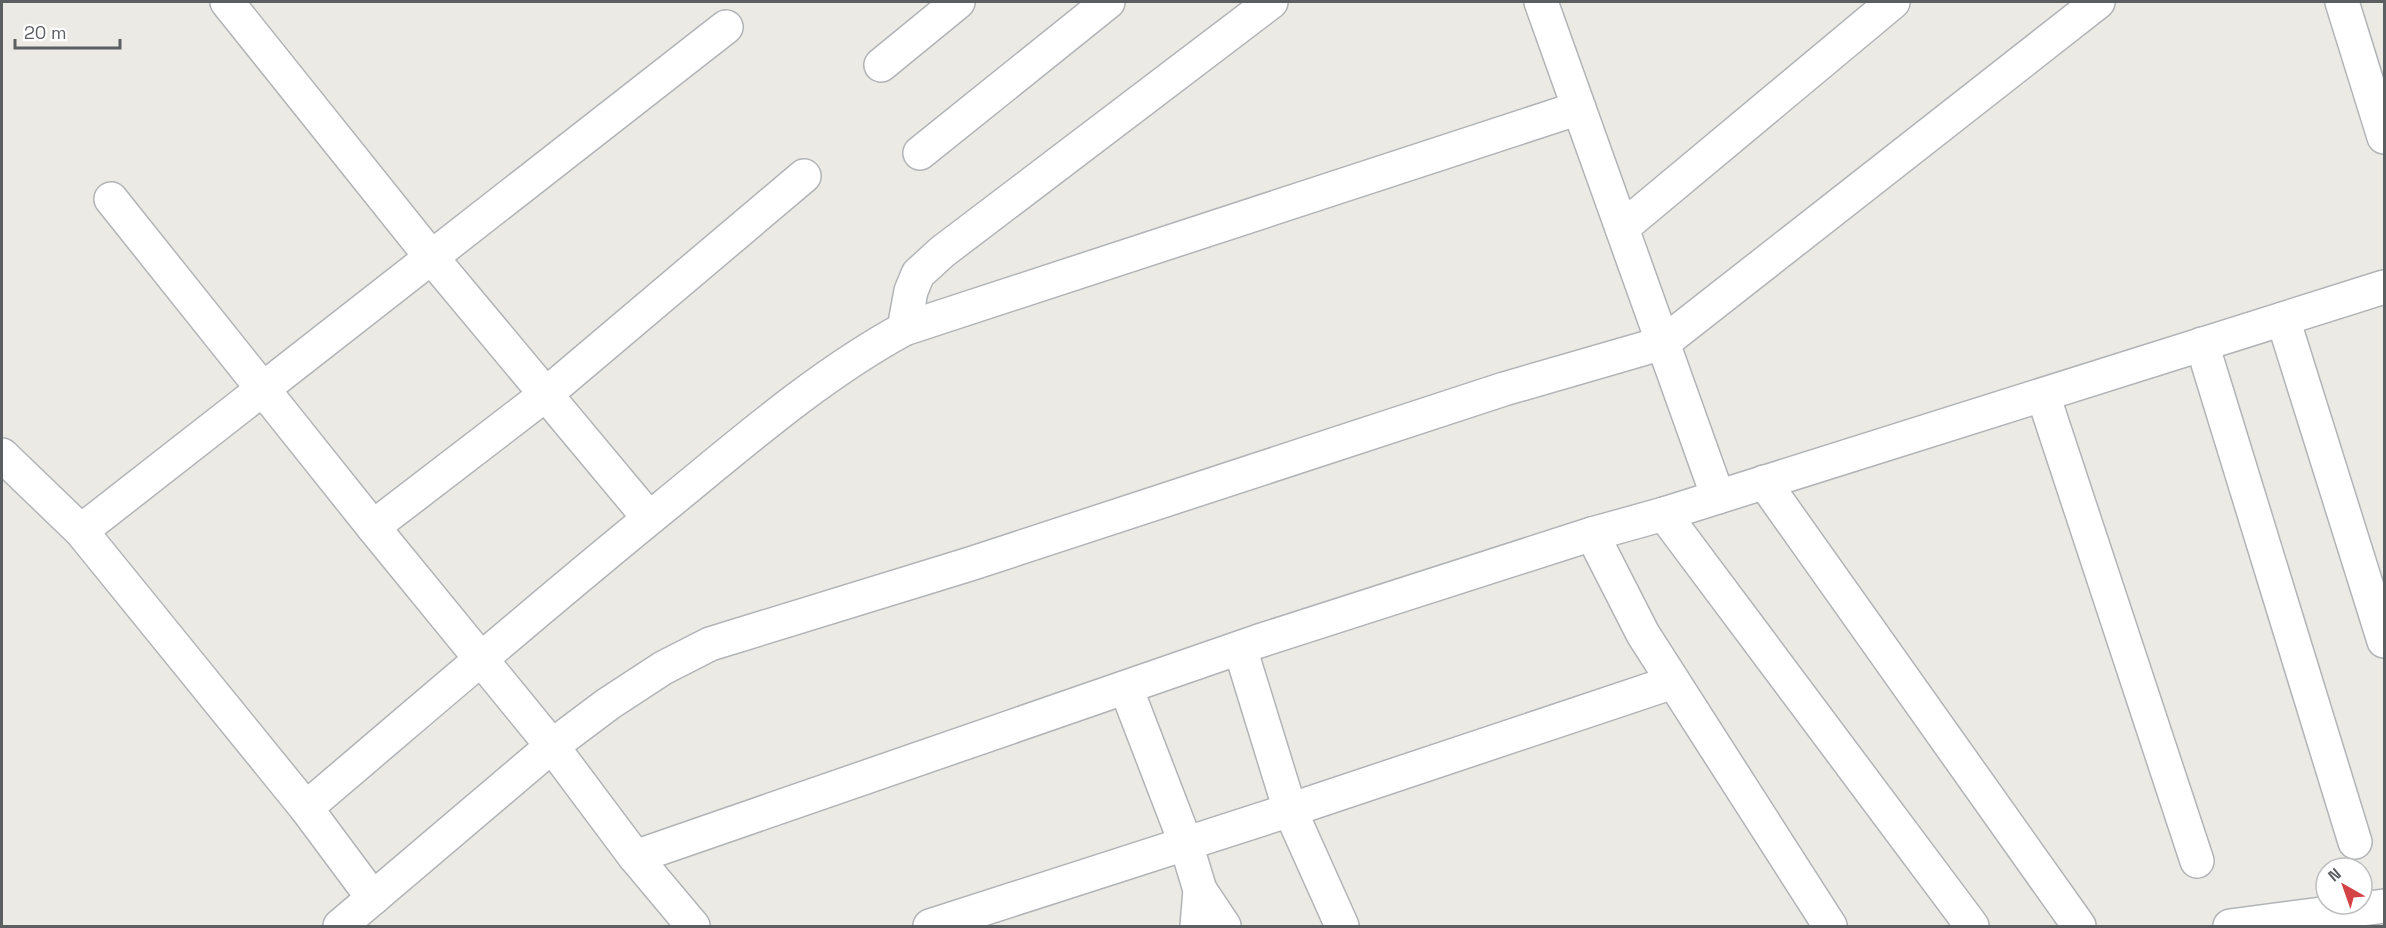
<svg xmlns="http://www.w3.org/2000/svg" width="2386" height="928" viewBox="0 0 2386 928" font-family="'Space Grotesk',sans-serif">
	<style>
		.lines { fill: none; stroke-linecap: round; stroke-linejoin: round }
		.minor-casing { stroke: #b1b4b7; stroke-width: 36 }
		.minor { stroke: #fff; stroke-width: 33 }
	</style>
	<rect width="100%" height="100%" fill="#eceae4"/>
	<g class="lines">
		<defs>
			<g id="minor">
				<polyline points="227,2 432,258 649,518"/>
				<polyline points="1541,2 1718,497"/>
				<polyline points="2342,2 2384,137"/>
				<polyline points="881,65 958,2"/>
				<polyline points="920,153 1108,2"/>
				<polyline points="111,199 373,527 552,746 635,857 693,926"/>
				<polyline points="1622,228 1893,2"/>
				<polyline points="2283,319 2384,641"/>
				<polyline points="904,329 911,291 918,274 942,252 1271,2"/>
				<polyline points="2202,344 2355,842"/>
				<polyline points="2043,395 2197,861"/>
				<polyline points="2,455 81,531 306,808 373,898"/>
				<polyline points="1764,482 2079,926"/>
				<polyline points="1664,514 1972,926"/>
				<polyline points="373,527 545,395 804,176"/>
				<polyline points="81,531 726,27"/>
				<polyline points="1592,534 1643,634 1830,926"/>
				<polyline points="1240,648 1290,810 1342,926"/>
				<polyline points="1126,688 1186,844 1200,890 1197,926"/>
				<path d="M 306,808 C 426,706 545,603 667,504 C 743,442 818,376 904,329 L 1579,108"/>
				<polyline points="635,857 1259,641 1592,534 1664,514 2384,287"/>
				<polyline points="1200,890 1224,926"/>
				<polyline points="340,926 552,746 608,704 663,668 710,644 970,564 1504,389 1663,343 2098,2"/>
				<polyline points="930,926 1290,810 1673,682"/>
				<polyline points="2230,926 2384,906"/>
			</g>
		</defs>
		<use href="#minor" class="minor-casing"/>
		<use href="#minor" class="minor"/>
	</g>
	<rect width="2386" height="928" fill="none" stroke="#5c5f62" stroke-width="6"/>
	<g transform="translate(2344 886) rotate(320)"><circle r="28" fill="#ffffff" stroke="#bebfc0" stroke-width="1.5"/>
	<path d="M0-4.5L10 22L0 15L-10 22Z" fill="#d34244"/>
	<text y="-9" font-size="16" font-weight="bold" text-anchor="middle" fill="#5c5f62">N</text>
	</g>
	<path d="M15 39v9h105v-9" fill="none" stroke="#5c5f62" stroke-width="3"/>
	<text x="24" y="39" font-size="18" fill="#5c5f62" stroke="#ffffff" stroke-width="4.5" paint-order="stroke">20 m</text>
</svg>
